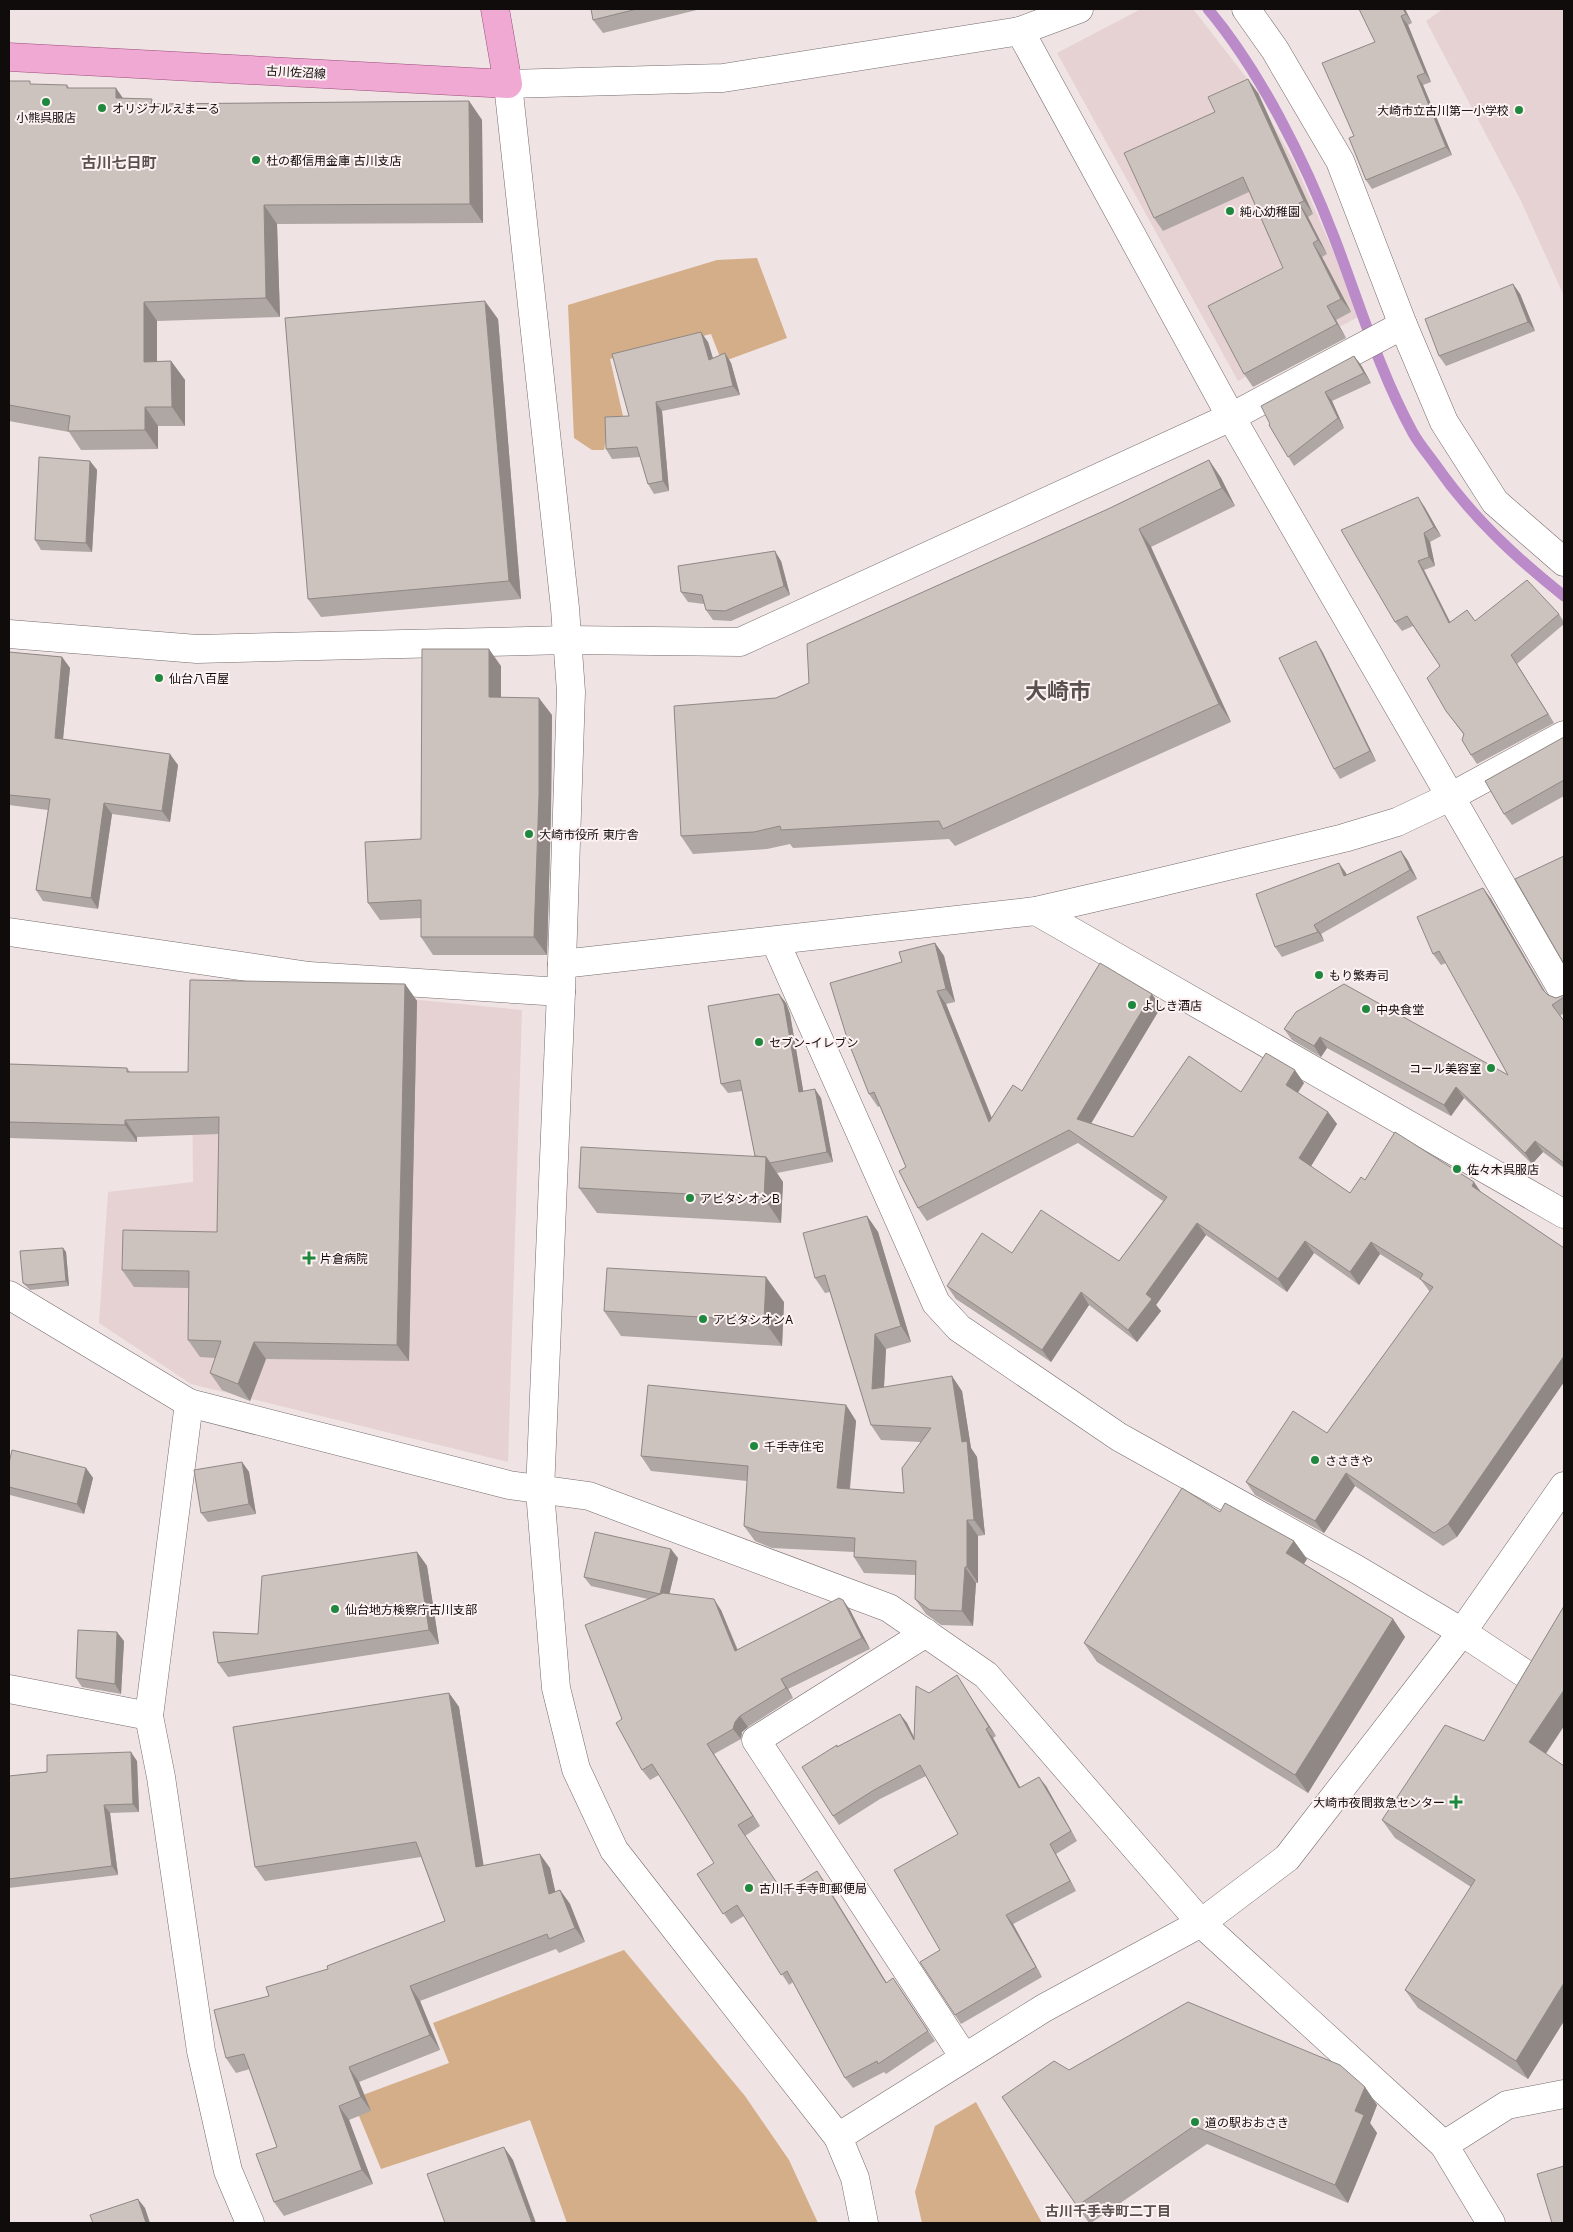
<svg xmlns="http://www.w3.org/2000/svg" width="1573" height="2232" viewBox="0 0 1573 2232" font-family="Inter,'Noto Sans JP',sans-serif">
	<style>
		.built { fill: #e6d2d3 }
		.green { fill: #d4ae88 }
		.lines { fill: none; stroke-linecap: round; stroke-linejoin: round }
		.stream { stroke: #bb8ac9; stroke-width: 11 }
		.street-casing { stroke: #766b6c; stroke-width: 29 }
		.secondary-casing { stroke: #766b6c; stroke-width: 29 }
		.primary-casing { stroke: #9b4d7a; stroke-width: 29 }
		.street { stroke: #fff; stroke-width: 28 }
		.secondary { stroke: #fff; stroke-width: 28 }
		.primary { stroke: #f0a9d3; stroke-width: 28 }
		.wall { fill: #afa7a3 }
		.shaded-wall { fill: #8f8885 }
		.building { fill: #ccc2be; stroke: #8f8885 }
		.poi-dot { fill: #1f883f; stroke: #fdf1f1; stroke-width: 2 }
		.labels { text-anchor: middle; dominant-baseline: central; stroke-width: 4; stroke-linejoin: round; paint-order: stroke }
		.street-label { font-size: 12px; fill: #100c0c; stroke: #fdf1f1 }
		.poi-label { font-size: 12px; fill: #100c0c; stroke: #fdf1f1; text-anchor: start }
		.neighbourhood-label { font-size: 14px; font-weight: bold; fill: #595050; stroke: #fdf1f1 }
		.quarter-label { font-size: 15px; font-weight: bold; fill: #595050; stroke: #fdf1f1 }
		.town-label { font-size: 22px; font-weight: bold; fill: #595050; stroke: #fdf1f1 }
	</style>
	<rect width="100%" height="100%" fill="#efe3e4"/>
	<g class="built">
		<polygon points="1141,9 1193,9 1249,81 1295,164 1336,258 1358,317 1238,381 1057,53"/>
		<polygon points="1443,9 1564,9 1564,296 1520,199 1426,21"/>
		<polygon points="191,978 522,1010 508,1462 191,1384 99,1323 108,1192 193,1182"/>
	</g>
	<g class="green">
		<polygon points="757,258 787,338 722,362 711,334 610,359 623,416 609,420 604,450 592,450 574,438 568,305 717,260"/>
		<polygon points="624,1950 745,2096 789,2160 818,2223 567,2223 530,2120 381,2169 352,2099 449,2063 433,2023"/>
		<polygon points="976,2102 1042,2223 922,2223 915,2192 935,2126"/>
	</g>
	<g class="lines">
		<path class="stream" d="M 1208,9 C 1260,71 1305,161 1334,237 C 1359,302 1379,371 1413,433 C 1419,444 1428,454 1435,464 C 1471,516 1515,557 1564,596"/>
		<defs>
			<g id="street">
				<polyline points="1246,9 1275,50 1340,161 1403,325 1444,422 1495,502 1564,562"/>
				<polyline points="1020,31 1231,417 1564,993"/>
				<polyline points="508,84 723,78 1020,31 1079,9"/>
				<polyline points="9,634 197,649 567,640 740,642 1231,417 1403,325"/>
				<polyline points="1036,911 1564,1214"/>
				<polyline points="9,932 309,976 561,992"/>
				<polyline points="775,941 936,1303 959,1328 1119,1437 1356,1569 1462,1632 1287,1858 1201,1923 1044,2008 838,2137"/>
				<polyline points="562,964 1036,911 1136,888 1344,838 1397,822 1452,796 1564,735"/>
				<polyline points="9,1295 189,1403 509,1485 589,1496 889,1608 986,1675 1201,1923 1444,2145 1507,2105 1564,2094"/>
				<polyline points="189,1403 149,1716 161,1777 201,2051 228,2171 250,2223"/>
				<polyline points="926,1633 756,1740 964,2057"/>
				<polyline points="9,1689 149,1716"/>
				<polyline points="1444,2145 1491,2223"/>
			</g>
			<g id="secondary">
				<polyline points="508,84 565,608 571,692 561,992 540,1491 556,1688 576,1769 614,1850 838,2137 855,2178 864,2223"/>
				<polyline points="1524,1673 1462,1632 1564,1486"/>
			</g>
			<polyline id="primary" points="9,57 508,84 495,9"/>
		</defs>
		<use href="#street" class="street-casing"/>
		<use href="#secondary" class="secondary-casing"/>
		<use href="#primary" class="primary-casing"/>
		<use href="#street" class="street"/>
		<use href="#secondary" class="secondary"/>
		<use href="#primary" class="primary"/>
	</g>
	<g class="wall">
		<polygon points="591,9 701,9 603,33 593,20"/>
		<polygon points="1405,9 1412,23 1408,25 1431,82 1423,85 1452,155 1372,189 1366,180 1354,136 1375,42"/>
		<polygon points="9,81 32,85 67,85 69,88 155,104 469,101 482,120 483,223 277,224 280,317 157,321 157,362 171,361 185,380 185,426 158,426 158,449 81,450 69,432 9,421"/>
		<polygon points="1258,93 1313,214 1308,217 1327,254 1322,257 1351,312 1336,320 1346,338 1253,387 1244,374 1283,268 1249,192 1163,231 1154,218"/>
		<polygon points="1513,284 1520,294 1535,331 1446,366 1439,356"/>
		<polygon points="498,319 521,599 321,617 308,599"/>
		<polygon points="708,342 713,358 725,353 731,363 740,395 662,411 669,491 654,494 648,484 640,457 612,459 606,449 629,416"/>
		<polygon points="1354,356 1361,365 1371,383 1332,401 1344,428 1294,466 1269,425"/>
		<polygon points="1209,460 1221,478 1235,506 1151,547 1231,722 955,846 949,839 793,848 790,844 767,849 693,854 681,836 776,698 809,683 1108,509"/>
		<polygon points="90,461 97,470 92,552 41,550 35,540"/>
		<polygon points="1424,506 1441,536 1430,542 1435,566 1424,570 1450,622 1475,621 1559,614 1564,622 1564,624 1517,664 1554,723 1477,764 1471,755 1464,735 1446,711 1440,666 1413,626 1402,631 1395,622"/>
		<polygon points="781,561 790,595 731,621 713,620 706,610 704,604 688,602 681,592"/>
		<polygon points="1322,651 1376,761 1340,779 1334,769"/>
		<polygon points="9,652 62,657 70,668 63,739 178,765 170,822 112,814 98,909 43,901 36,890 48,810 9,805"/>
		<polygon points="501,666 501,697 552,715 551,813 547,955 433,955 421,937 421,918 380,920 368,903 421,839"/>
		<polygon points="1564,737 1564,796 1512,825 1504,814"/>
		<polygon points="1401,851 1408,861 1417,879 1321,934 1324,941 1282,957 1275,947 1346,873 1346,875"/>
		<polygon points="1483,888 1491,899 1546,993 1548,995 1556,998 1564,995 1564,1013 1560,1016 1564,1021 1564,1168 1543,1152 1532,1164 1464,1098 1451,1116 1327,1048 1321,1057 1292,1040 1284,1029 1508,1075 1446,963 1441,965 1433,954"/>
		<polygon points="935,943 944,956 955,1002 946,1004 992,1118 1022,1091 1161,1007 1091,1123 1133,1137 1241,1092 1304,1083 1298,1093 1328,1112 1337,1124 1311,1166 1350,1193 1365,1180 1482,1193 1564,1248 1564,1382 1457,1537 1443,1546 1355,1486 1324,1533 1255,1495 1246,1482 1327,1433 1430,1292 1421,1280 1380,1254 1359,1285 1314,1253 1287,1292 1206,1235 1156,1305 1161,1311 1137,1342 1089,1305 1051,1362 956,1299 947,1286 1012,1253 1119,1261 1163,1201 1078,1143 927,1221 918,1208 906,1167 880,1106 878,1107 869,1094 902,962"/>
		<polygon points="405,984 417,1001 409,1361 266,1359 250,1401 222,1390 210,1373 215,1358 200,1357 188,1340 189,1288 134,1287 122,1270 217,1232 219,1134 137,1137 137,1142 9,1138 9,1064 127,1068 130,1072 188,1072"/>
		<polygon points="786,1003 790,1014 803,1091 821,1098 833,1162 777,1173 783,1182 781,1223 597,1213 579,1188 755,1156 742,1091 728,1093 721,1084"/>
		<polygon points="867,1216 878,1232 911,1342 886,1349 884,1387 962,1391 971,1448 977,1457 985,1535 978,1536 978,1583 976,1583 973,1626 941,1625 926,1614 915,1599 916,1575 864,1573 854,1557 854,1552 772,1548 755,1541 744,1526 747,1481 651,1471 641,1456 846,1405 856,1421 850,1489 904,1493 921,1442 881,1440 871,1425 830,1292 825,1293 815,1278"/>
		<polygon points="63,1248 66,1252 69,1286 30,1290 23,1283"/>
		<polygon points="784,1302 782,1346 621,1336 604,1311"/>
		<polygon points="242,1462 249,1472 256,1514 208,1522 201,1513"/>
		<polygon points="9,1463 86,1468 93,1478 84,1514 10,1495 9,1494"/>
		<polygon points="1220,1512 1294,1541 1307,1559 1304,1564 1393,1619 1405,1637 1308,1793 1097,1662 1084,1643"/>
		<polygon points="417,1552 427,1566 439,1644 228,1677 218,1663 258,1634"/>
		<polygon points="678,1558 669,1594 721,1610 738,1650 843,1600 850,1610 870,1649 788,1689 793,1698 748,1727 742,1732 741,1739 714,1754 760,1826 745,1836 783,1892 824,1881 886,1982 900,1988 935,2041 886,2074 884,2072 853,2088 845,2078 793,1982 789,1985 744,1916 731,1924 697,1874 714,1863 659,1775 650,1780 642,1770 622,1719 648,1599 591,1586 584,1577"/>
		<polygon points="1564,1606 1564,1726 1546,1754 1564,1766 1564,2021 1528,2079 1418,2008 1405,1990 1471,1887 1395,1838 1382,1820 1484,1741"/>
		<polygon points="124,1641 121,1694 82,1687 76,1678"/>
		<polygon points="963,1685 996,1736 993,1738 1020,1788 1046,1786 1077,1841 1056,1854 1076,1891 1013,1924 1042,1977 961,2024 955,2015 940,1950 958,1834 926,1776 880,1799 839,1825 833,1816 837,1747 900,1714 907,1723 914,1737 929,1693"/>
		<polygon points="449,1693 459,1707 483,1865 550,1868 555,1892 560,1890 570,1904 585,1942 559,1953 556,1949 420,2001 440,2050 359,2082 371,2111 349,2120 373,2184 284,2216 274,2202 277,2147 250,2069 236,2073 226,2058 269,1996 328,1969 445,1921 421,1857 265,1881 255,1867"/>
		<polygon points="137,1761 139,1812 110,1813 118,1875 9,1888 9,1776"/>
		<polygon points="1069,2070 1365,2087 1377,2105 1370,2123 1377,2133 1348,2203 1207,2144 1091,2223 1089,2223 1002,2097"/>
	</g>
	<g class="shaded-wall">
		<polygon points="1403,9 1405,9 1412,23 1406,14"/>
		<polygon points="1401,16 1408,25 1431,82 1425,73"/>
		<polygon points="1417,76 1423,85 1452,155 1446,147"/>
		<polygon points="1248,79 1258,93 1313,214 1304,201"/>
		<polygon points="116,88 129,107 116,98"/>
		<polygon points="469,101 482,120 483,223 470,204"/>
		<polygon points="1299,203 1308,217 1327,254 1318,240"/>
		<polygon points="264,205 277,224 280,317 266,298"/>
		<polygon points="1313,243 1322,257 1351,312 1341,299"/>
		<polygon points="1513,284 1520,294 1535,331 1528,322"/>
		<polygon points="485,301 498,319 521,599 509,581"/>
		<polygon points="144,302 157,321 157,381 144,362"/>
		<polygon points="1327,306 1336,320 1346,338 1337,324"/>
		<polygon points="701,332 708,342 716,369 709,360"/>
		<polygon points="725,353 731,363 740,395 733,386"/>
		<polygon points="1354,356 1361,365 1371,383 1364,373"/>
		<polygon points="171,361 185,380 185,426 172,407"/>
		<polygon points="1325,392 1332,401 1344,428 1338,418"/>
		<polygon points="656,402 662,411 669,491 663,481"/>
		<polygon points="145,407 158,426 158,449 145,430"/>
		<polygon points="1209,460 1221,478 1235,506 1222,488"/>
		<polygon points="90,461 97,470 92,552 86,543"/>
		<polygon points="1418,497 1424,506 1441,536 1434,527"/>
		<polygon points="1139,529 1151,547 1231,722 1219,704"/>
		<polygon points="1424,533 1430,542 1435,566 1429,557"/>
		<polygon points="775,551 781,561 790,595 784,586"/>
		<polygon points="1418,561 1424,570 1455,632 1449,623"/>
		<polygon points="1316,641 1322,651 1376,761 1370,751"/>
		<polygon points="489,649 501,666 501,715 489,697"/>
		<polygon points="1511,655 1517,664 1554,723 1548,714"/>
		<polygon points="62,657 70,668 62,749 55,738"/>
		<polygon points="539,698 552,715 551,813 547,955 534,937"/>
		<polygon points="170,754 178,765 170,822 162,811"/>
		<polygon points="104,803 112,814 98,909 91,898"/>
		<polygon points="1401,851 1408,861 1417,879 1410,870"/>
		<polygon points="1339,863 1346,873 1350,886 1344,876"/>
		<polygon points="1483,888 1491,899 1550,1001 1543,990"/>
		<polygon points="1314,925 1321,934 1324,941 1318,932"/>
		<polygon points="935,943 944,956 955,1002 946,989"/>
		<polygon points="405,984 417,1001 409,1361 397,1345"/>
		<polygon points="937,991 946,1004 998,1134 989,1122"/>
		<polygon points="779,994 786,1003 790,1014 805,1101 799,1092"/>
		<polygon points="1152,994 1161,1007 1086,1132 1077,1119"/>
		<polygon points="1320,1037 1327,1048 1321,1057 1314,1046"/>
		<polygon points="1295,1070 1304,1083 1294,1098 1286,1085"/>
		<polygon points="1456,1087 1464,1098 1451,1116 1444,1105"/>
		<polygon points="815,1089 821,1098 833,1162 827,1152"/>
		<polygon points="1328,1112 1337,1124 1308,1171 1299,1158"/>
		<polygon points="125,1120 137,1137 137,1142 125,1125"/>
		<polygon points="1535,1141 1543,1152 1532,1164 1525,1153"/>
		<polygon points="766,1157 783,1182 781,1223 764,1198"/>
		<polygon points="1474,1182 1483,1195 1472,1186"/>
		<polygon points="867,1216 878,1232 911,1342 901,1326"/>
		<polygon points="1197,1223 1206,1235 1156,1305 1161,1311 1137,1342 1128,1330 1146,1294"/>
		<polygon points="1305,1241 1314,1253 1287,1292 1278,1279"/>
		<polygon points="1371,1242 1380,1254 1359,1285 1350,1272"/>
		<polygon points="63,1248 66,1252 69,1286 66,1281"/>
		<polygon points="766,1277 784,1302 782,1346 764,1321"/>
		<polygon points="1081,1292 1089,1305 1051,1362 1042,1350"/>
		<polygon points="875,1334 886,1349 883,1404 872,1389"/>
		<polygon points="254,1342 266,1359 250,1401 238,1384"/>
		<polygon points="1564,1356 1564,1382 1457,1537 1448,1524"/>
		<polygon points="952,1376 962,1391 971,1448 977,1457 985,1535 974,1520"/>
		<polygon points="846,1405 856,1421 848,1504 837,1488"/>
		<polygon points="242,1462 249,1472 256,1514 249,1504"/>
		<polygon points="86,1468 93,1478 84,1514 77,1504"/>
		<polygon points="1346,1473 1355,1486 1324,1533 1315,1521"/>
		<polygon points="967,1520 978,1536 978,1583 967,1567"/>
		<polygon points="1294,1541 1307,1559 1299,1571 1286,1553"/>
		<polygon points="671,1549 678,1558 667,1604 660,1594"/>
		<polygon points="417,1552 427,1566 439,1644 429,1630"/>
		<polygon points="965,1567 976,1583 973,1626 962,1611"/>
		<polygon points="714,1599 721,1610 742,1662 735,1651"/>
		<polygon points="843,1600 850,1610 870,1649 862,1638"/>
		<polygon points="1393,1619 1405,1637 1308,1793 1295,1775"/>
		<polygon points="117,1632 124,1641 121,1694 115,1684"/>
		<polygon points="957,1675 963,1685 996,1736 989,1727"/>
		<polygon points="781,1679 788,1689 793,1698 786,1688"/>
		<polygon points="1564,1690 1564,1726 1541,1760 1529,1742"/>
		<polygon points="449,1693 459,1707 486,1881 476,1867"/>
		<polygon points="900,1714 907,1723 920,1750 914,1740"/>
		<polygon points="740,1716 748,1727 742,1732 741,1739 733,1729 735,1722"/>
		<polygon points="986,1729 993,1738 1026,1798 1019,1788"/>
		<polygon points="707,1744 714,1754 760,1826 753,1816"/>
		<polygon points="131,1752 137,1761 139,1812 133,1804"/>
		<polygon points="1039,1777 1046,1786 1077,1841 1071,1831"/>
		<polygon points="104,1805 110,1813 118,1875 112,1866"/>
		<polygon points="1050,1844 1056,1854 1076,1891 1070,1881"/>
		<polygon points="540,1854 550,1868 559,1908 549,1894"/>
		<polygon points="817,1871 824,1881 893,1993 886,1983"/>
		<polygon points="560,1890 570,1904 585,1942 575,1928"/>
		<polygon points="1006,1915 1013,1924 1042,1977 1036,1967"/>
		<polygon points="1564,1983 1564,2021 1528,2079 1516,2061"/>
		<polygon points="410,1986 420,2001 440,2050 430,2035"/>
		<polygon points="349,2067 359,2082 371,2111 361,2097"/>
		<polygon points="1365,2087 1377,2105 1370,2123 1377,2133 1348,2203 1335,2185 1355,2111"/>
		<polygon points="339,2106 349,2120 373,2184 362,2170"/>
		<polygon points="504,2147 513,2160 536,2223 532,2223"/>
		<polygon points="138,2199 145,2208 150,2223 146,2223"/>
	</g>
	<g class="building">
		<polygon points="591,9 637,9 593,20"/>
		<polygon points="1359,9 1403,9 1406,14 1401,16 1425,73 1417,76 1446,147 1366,180 1349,138 1354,136 1322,63 1375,42"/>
		<polygon points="1248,79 1304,201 1299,203 1318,240 1313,243 1341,299 1327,306 1337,324 1244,374 1208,306 1283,268 1243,177 1154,218 1124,153 1215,112 1208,97"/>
		<polygon points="9,81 30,81 30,84 67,85 67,88 116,88 116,98 152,99 151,104 469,101 470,204 264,205 266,298 144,302 144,362 171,361 172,407 145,407 145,430 68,431 70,416 9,405"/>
		<polygon points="1513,284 1528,322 1439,356 1425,319"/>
		<polygon points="485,301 509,581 308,599 285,318"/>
		<polygon points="701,332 709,360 725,353 733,386 656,402 663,481 648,484 637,447 606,449 605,417 629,416 612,354"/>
		<polygon points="1354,356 1364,373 1325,392 1338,418 1288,457 1269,425 1270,424 1261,406"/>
		<polygon points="39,457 90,461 86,543 35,540"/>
		<polygon points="1209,460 1222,488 1139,529 1219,704 943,829 939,821 781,830 780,826 754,832 681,836 674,706 776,698 809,683 807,644 1108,509"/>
		<polygon points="1418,497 1434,527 1424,533 1429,557 1418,561 1449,623 1467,610 1475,621 1527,580 1559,614 1511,655 1548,714 1471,755 1462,740 1464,734 1446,711 1427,678 1440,666 1407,616 1395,622 1341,530"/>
		<polygon points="775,551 784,586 725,611 706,610 702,595 681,592 678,566"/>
		<polygon points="1316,641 1370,751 1334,769 1279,658"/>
		<polygon points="422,649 489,649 489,697 539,698 539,795 534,937 421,937 421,900 368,903 365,842 421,839"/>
		<polygon points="9,652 62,657 55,738 170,754 162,811 104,803 91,898 36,890 50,799 9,795"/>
		<polygon points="1564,737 1564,780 1504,814 1485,781"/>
		<polygon points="1401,851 1410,870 1314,925 1318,932 1275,947 1256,894 1339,863 1344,876"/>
		<polygon points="1564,856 1564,964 1515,879"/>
		<polygon points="1483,888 1543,990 1548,995 1556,998 1564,995 1564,997 1552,1005 1564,1021 1564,1163 1535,1141 1525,1153 1456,1087 1444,1105 1320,1037 1314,1046 1284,1029 1296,1012 1344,984 1508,1075 1439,951 1433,954 1417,917"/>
		<polygon points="935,943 946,989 937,991 989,1122 1013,1085 1022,1091 1100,963 1152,994 1077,1119 1133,1137 1189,1056 1241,1092 1266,1053 1295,1070 1286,1085 1328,1112 1299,1158 1350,1193 1361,1177 1365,1180 1395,1132 1474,1182 1472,1186 1564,1248 1564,1356 1448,1524 1434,1533 1346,1473 1315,1521 1246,1482 1293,1411 1327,1433 1433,1287 1420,1279 1423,1274 1371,1242 1350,1272 1305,1241 1278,1279 1197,1223 1146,1294 1152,1299 1128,1330 1081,1292 1042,1350 947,1286 982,1233 1012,1253 1041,1210 1119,1261 1167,1197 1069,1130 918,1208 899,1171 906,1167 874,1092 869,1094 848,1041 830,983 902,962 899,952"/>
		<polygon points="190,980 405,984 397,1345 254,1342 238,1384 210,1373 221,1341 188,1340 189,1271 122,1270 123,1230 217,1232 219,1117 125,1120 125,1125 9,1122 9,1064 127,1068 127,1072 188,1072"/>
		<polygon points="779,994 784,1004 799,1092 815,1089 827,1152 770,1163 766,1157 755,1156 740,1080 721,1084 708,1006"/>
		<polygon points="581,1147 766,1157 764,1198 579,1188"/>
		<polygon points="867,1216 901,1326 875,1334 872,1389 952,1376 962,1442 967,1441 974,1520 967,1520 967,1567 965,1567 962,1611 930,1610 915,1599 916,1561 854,1557 855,1538 761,1532 744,1526 748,1466 641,1456 648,1385 846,1405 837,1488 904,1493 902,1468 931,1428 871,1425 825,1275 815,1278 803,1233"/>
		<polygon points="63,1248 66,1281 27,1285 23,1283 20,1251"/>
		<polygon points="607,1268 766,1277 764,1321 604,1311"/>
		<polygon points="12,1450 86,1468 77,1504 9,1487 9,1463"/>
		<polygon points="242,1462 249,1504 201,1513 194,1470"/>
		<polygon points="1182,1488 1220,1512 1225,1503 1294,1541 1286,1553 1393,1619 1295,1775 1084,1643"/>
		<polygon points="595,1532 671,1549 660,1594 584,1577"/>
		<polygon points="417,1552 429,1630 218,1663 213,1632 258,1634 262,1576"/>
		<polygon points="663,1593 714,1599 735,1651 839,1598 843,1600 862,1638 781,1679 786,1688 740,1716 735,1722 733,1729 707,1744 753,1816 738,1825 783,1892 817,1871 886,1983 893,1978 928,2031 878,2064 877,2061 845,2078 787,1971 781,1975 737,1905 723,1914 697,1874 714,1863 652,1764 642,1770 616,1723 622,1719 585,1625"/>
		<polygon points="1564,1606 1564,1690 1529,1742 1564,1766 1564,1983 1516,2061 1405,1990 1475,1880 1382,1820 1445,1725 1484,1741"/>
		<polygon points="78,1630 117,1632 115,1684 76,1678"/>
		<polygon points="957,1675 989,1727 986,1729 1019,1788 1039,1777 1071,1831 1050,1844 1070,1881 1006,1915 1036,1967 955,2015 920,1962 940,1950 894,1870 958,1834 920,1765 874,1790 833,1816 802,1767 837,1745 837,1747 900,1714 914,1740 916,1686 929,1693"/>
		<polygon points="449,1693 476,1867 540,1854 549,1894 560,1890 575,1928 549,1939 547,1934 410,1986 430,2035 349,2067 361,2097 339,2106 362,2170 274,2202 256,2154 277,2147 244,2054 226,2058 214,2010 269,1996 266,1987 328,1969 327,1966 445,1921 416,1842 255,1867 233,1727"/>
		<polygon points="131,1752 133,1804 104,1805 112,1866 9,1879 9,1776 47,1772 47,1755"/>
		<polygon points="1188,2002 1340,2065 1365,2087 1355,2111 1364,2115 1335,2185 1194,2126 1077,2206 1002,2097 1054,2061 1069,2070"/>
		<polygon points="504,2147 532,2223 445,2223 427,2174"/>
		<polygon points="1564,2166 1564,2223 1552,2223 1537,2174"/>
		<polygon points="138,2199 146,2223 93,2223 90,2215"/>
	</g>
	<g class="poi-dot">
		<circle cx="46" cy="102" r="5"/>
		<circle cx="102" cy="108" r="5"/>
		<circle cx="1519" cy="110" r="5"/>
		<circle cx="256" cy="160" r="5"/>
		<circle cx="1230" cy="211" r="5"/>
		<circle cx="159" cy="678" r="5"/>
		<circle cx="529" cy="834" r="5"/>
		<circle cx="1319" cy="975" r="5"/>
		<circle cx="1132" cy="1005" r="5"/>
		<circle cx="1366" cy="1009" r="5"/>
		<circle cx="759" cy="1042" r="5"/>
		<circle cx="1491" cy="1068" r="5"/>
		<circle cx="1457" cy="1169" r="5"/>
		<circle cx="690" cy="1198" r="5"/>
		<path d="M306.5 1250.5h5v5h5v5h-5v5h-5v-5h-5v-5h5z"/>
		<circle cx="703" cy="1319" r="5"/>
		<circle cx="754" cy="1446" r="5"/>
		<circle cx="1315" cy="1460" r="5"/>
		<circle cx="335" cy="1609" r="5"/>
		<path d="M1453.5 1794.5h5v5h5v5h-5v5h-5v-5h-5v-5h5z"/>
		<circle cx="749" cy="1888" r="5"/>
		<circle cx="1195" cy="2122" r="5"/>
	</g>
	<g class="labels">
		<g class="street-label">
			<text transform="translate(296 72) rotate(3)">古川佐沼線</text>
		</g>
		<g class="poi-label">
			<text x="112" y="108">オリジナルえまーる</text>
			<text x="1509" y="110" text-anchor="end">大崎市立古川第一小学校</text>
			<text x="46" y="117" text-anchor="middle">小熊呉服店</text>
			<text x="266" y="160">杜の都信用金庫 古川支店</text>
			<text x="1240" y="211">純心幼稚園</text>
			<text x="169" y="678">仙台八百屋</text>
			<text x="539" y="834">大崎市役所 東庁舎</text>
			<text x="1329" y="975">もり繁寿司</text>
			<text x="1142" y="1005">よしき酒店</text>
			<text x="1376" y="1009">中央食堂</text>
			<text x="769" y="1042">セブン-イレブン</text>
			<text x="1481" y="1068" text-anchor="end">コール美容室</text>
			<text x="1467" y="1169">佐々木呉服店</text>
			<text x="700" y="1198">アビタシオンB</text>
			<text x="320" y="1258">片倉病院</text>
			<text x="713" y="1319">アビタシオンA</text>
			<text x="764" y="1446">千手寺住宅</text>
			<text x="1325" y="1460">ささきや</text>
			<text x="345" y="1609">仙台地方検察庁古川支部</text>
			<text x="1445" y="1802" text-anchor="end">大崎市夜間救急センター</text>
			<text x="759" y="1888">古川千手寺町郵便局</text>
			<text x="1205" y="2122">道の駅おおさき</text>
		</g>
		<g class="neighbourhood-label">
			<text x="1108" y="2210">古川千手寺町二丁目</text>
		</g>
		<g class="quarter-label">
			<text x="119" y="162">古川七日町</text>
		</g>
		<g class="town-label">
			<text x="1058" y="691">大崎市</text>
		</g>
	</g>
	<rect width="1573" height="2232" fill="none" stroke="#100c0c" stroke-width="20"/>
</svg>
